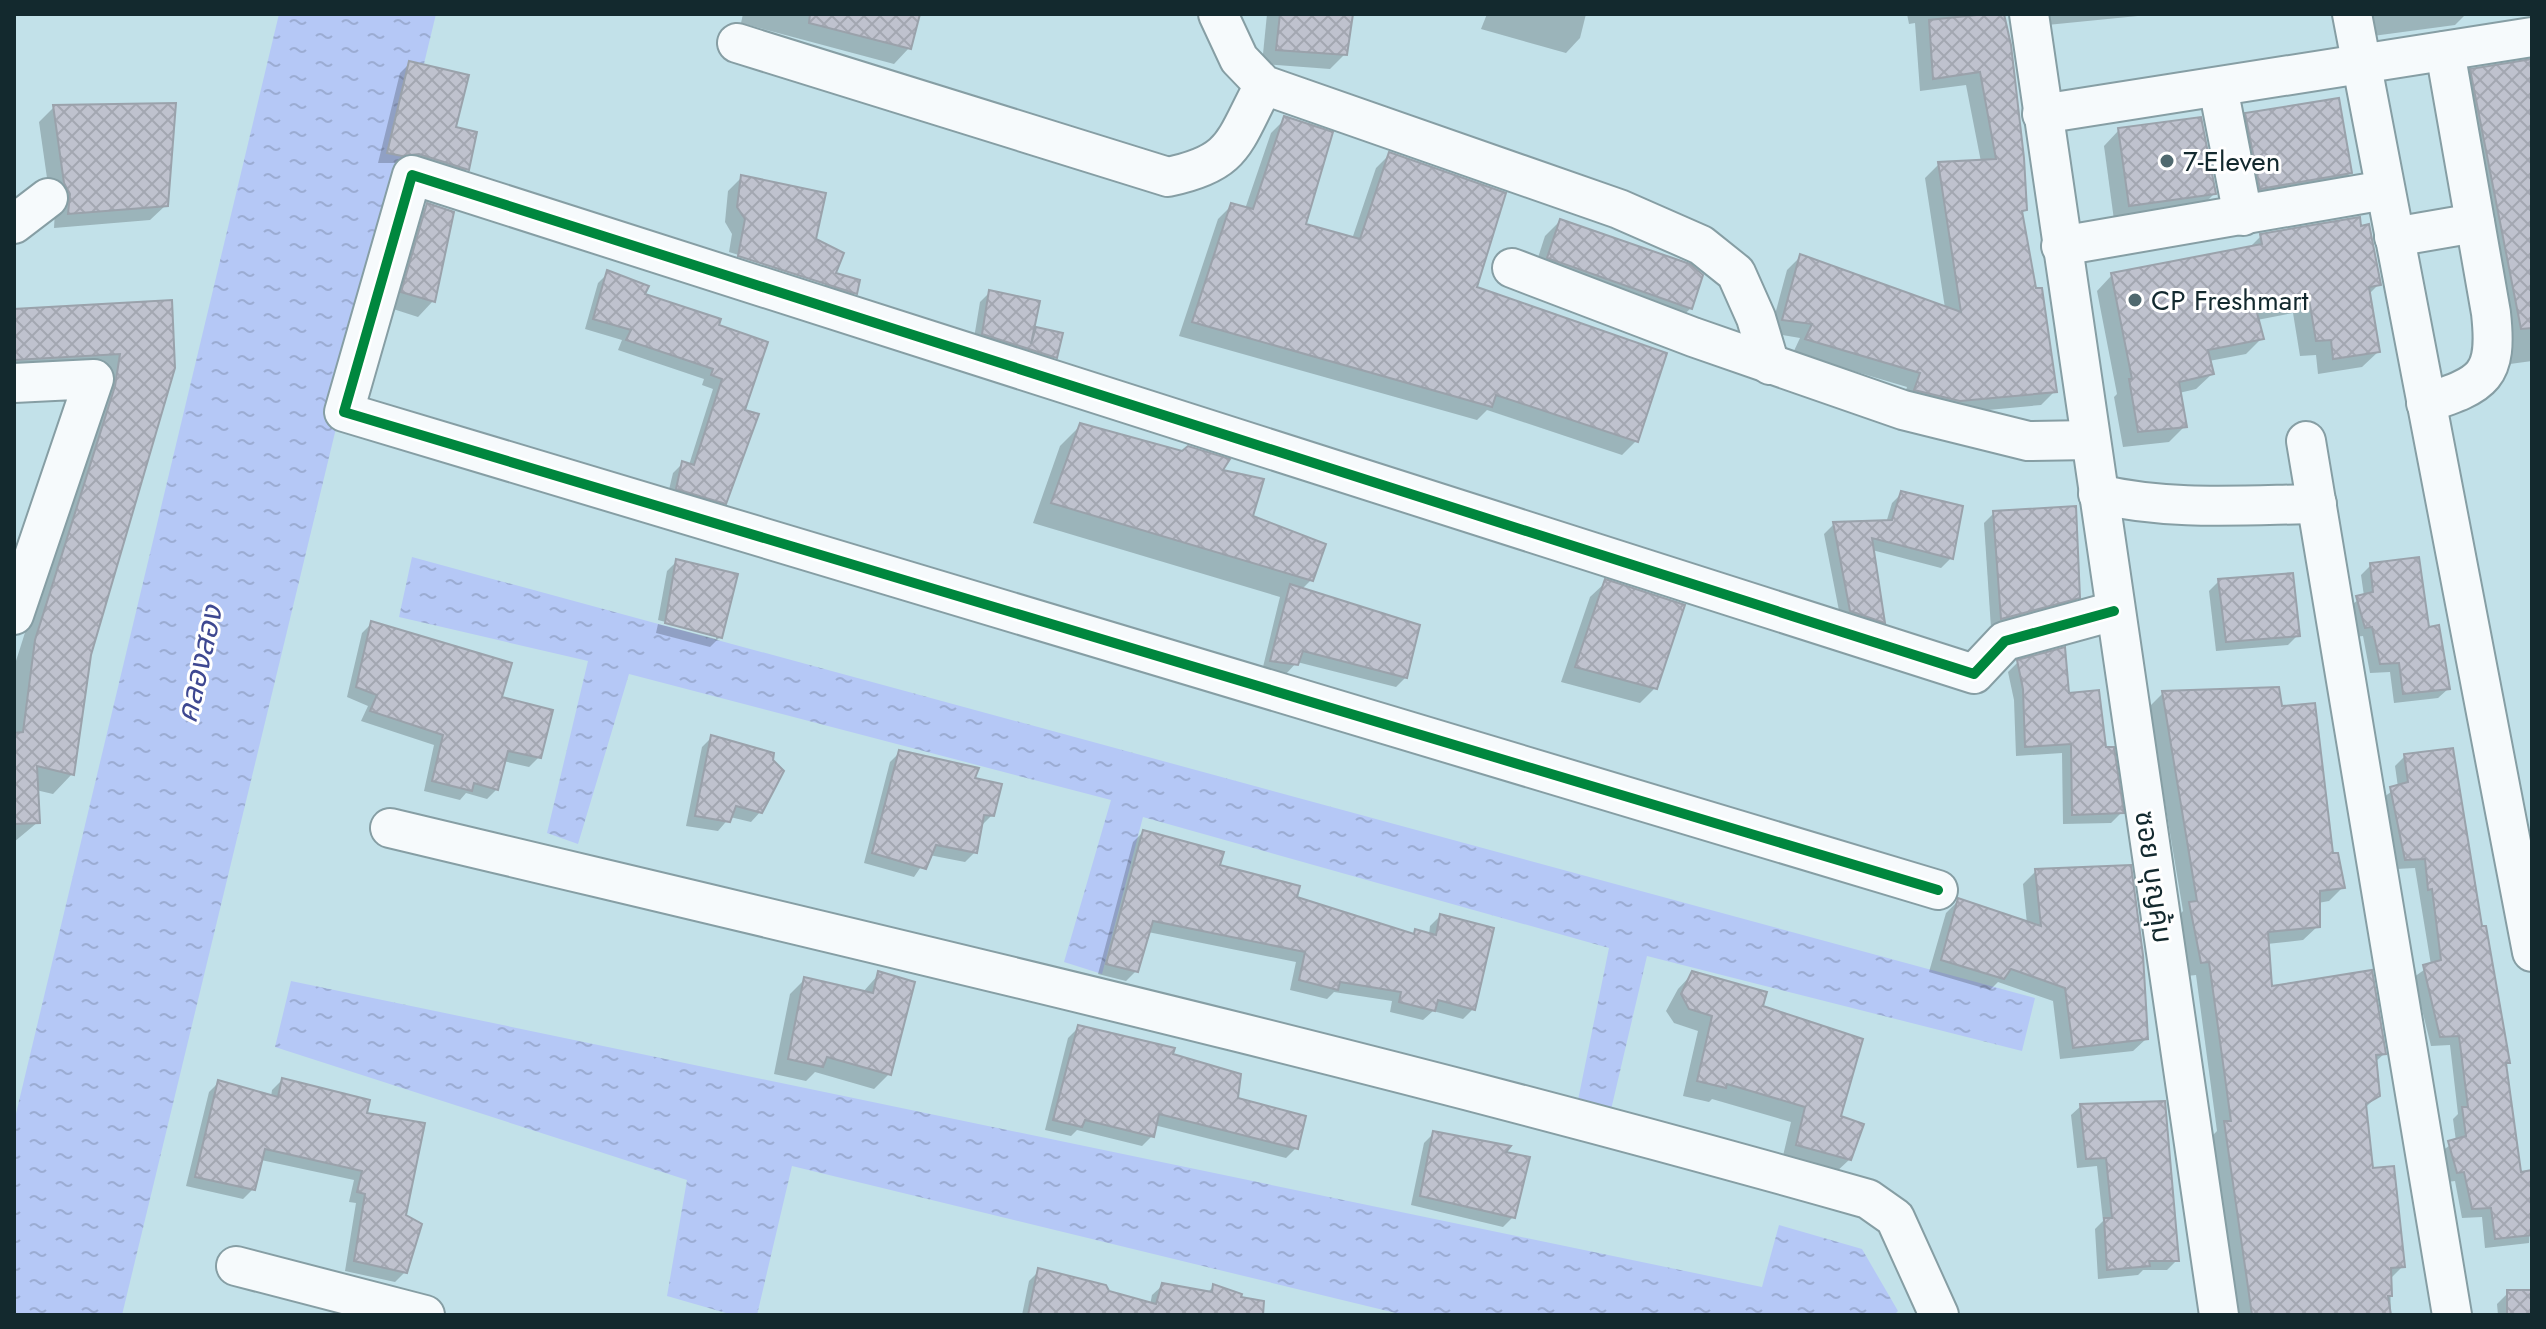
<svg xmlns="http://www.w3.org/2000/svg" width="2546" height="1329" viewBox="0 0 2546 1329" font-family="Jost,'Noto Sans Thai',sans-serif">
	<style>
		.water { fill: url(#water-ripples) }
		.shadow { fill: #0003 }
		.building { fill: url(#building-cross-hatch); stroke: #9aa2ab; stroke-width: 2 }
		.lines { fill: none; stroke-linecap: round; stroke-linejoin: round }
		.minor-casing { stroke: #869ea4; stroke-width: 42 }
		.minor { stroke: #f6fafc; stroke-width: 38 }
		.cycleway-casing { stroke: #fff; stroke-width: 15 }
		.cycleway { stroke: #00873e; stroke-width: 10 }
		.poi-dot { fill: #50696f; stroke: #fff; stroke-width: 3 }
		.labels { text-anchor: middle; dominant-baseline: central; stroke-width: 6; stroke-linejoin: round; paint-order: stroke }
		.poi-label { font-size: 28px; fill: #13292e; stroke: #fff; text-anchor: start }
		.street-label { font-size: 28px; fill: #13292e; stroke: #fff }
		.water-label { font-size: 30px; font-style: italic; fill: #3e4891; stroke: #fff }
	</style>
	<defs>
		<pattern id="water-ripples" width="26" height="14" patternUnits="userSpaceOnUse" patternTransform="scale(2)"><rect width="26" height="14" fill="#b5c8f6"/><path d="M2 4q2-2 4 0t4 0M15 11q2-2 4 0t4 0" fill="none" stroke="#9bacd3"/></pattern>
		<pattern id="building-cross-hatch" width="8" height="8" patternUnits="userSpaceOnUse" patternTransform="scale(2)"><rect width="8" height="8" fill="#bfc2ce"/><path d="M0 0l8 8M0 8l8-8" fill="none" stroke="#a3a7b1"/></pattern>
	</defs>
	<rect width="100%" height="100%" fill="#c2e1e9"/>
	<g class="water">
		<polygon points="279,14 436,14 122,1315 14,1315 14,1122"/>
		<polygon points="412,557 2035,998 2022,1051 1647,956 1610,1114 1577,1105 1609,948 1143,817 1102,974 1064,962 1111,800 629,674 578,844 547,833 588,661 399,617"/>
		<polygon points="291,981 1762,1287 1779,1225 1862,1249 1898,1311 1894,1315 1404,1315 792,1166 757,1315 733,1315 667,1296 687,1180 275,1047"/>
	</g>
	<g class="shadow">
		<polygon points="743,14 918,14 909,48 894,64 741,23"/>
		<polygon points="1267,14 1351,14 1345,54 1330,69 1262,64"/>
		<polygon points="1487,14 1586,14 1580,38 1566,53 1481,29"/>
		<polygon points="1907,14 2004,14 2025,210 2020,215 2055,391 2041,405 1945,414 1901,404 1907,387 1793,353 1800,338 1770,333 1787,270 1801,256 1945,308 1925,178 1939,164 1981,162 1966,85 1920,91 1915,23 1909,24"/>
		<polygon points="2032,14 2158,14 2037,26"/>
		<polygon points="2350,14 2466,14 2455,25 2358,38"/>
		<polygon points="2532,59 2532,361 2510,364 2456,86 2471,71"/>
		<polygon points="410,63 467,169 457,179 408,163 378,163 400,73"/>
		<polygon points="54,107 166,205 150,220 54,228 55,210 50,199 39,122"/>
		<polygon points="2246,115 2350,173 2335,188 2245,203 2231,130"/>
		<polygon points="1285,119 1303,225 1352,239 1376,168 1390,154 1475,289 1636,441 1622,455 1487,410 1477,420 1179,336 1218,219 1232,205 1245,209 1271,133"/>
		<polygon points="2119,130 2214,194 2199,209 2114,220 2104,146"/>
		<polygon points="741,178 814,240 834,274 855,293 841,306 726,269 728,255 825,286 825,282 729,252 732,234 725,222 728,191"/>
		<polygon points="427,205 433,301 418,317 387,307 412,220"/>
		<polygon points="1560,221 1691,308 1675,323 1533,273 1545,236"/>
		<polygon points="2261,236 2379,284 2368,295 2378,352 2362,367 2318,374 2316,355 2300,356 2293,313 2257,320 2262,338 2246,354 2209,361 2212,374 2196,389 2179,393 2185,426 2169,442 2123,447 2114,397 2117,394 2097,291 2112,275 2248,249"/>
		<polygon points="608,273 643,296 717,327 742,411 724,502 714,512 667,498 673,473 683,463 689,465 713,389 702,385 704,379 618,350 622,340 585,329 598,283"/>
		<polygon points="990,292 1030,336 1037,329 1055,357 1045,367 973,344 980,302"/>
		<polygon points="14,311 173,368 89,655 72,774 53,794 36,790 38,822 14,842 16,661 96,408 14,378"/>
		<polygon points="1080,426 1220,471 1250,517 1311,580 1301,590 1406,677 1396,687 1297,662 1286,674 1262,671 1280,597 1033,523 1060,446"/>
		<polygon points="1902,493 1951,558 1941,568 1872,550 1883,622 1874,631 1841,621 1824,534 1834,524 1886,523 1892,503"/>
		<polygon points="2074,508 2078,597 2068,607 1991,628 1984,523 1994,513"/>
		<polygon points="677,561 720,637 710,647 656,633 658,624 716,639 716,635 658,620 667,571"/>
		<polygon points="2371,565 2427,629 2448,689 2438,698 2394,703 2390,672 2370,673 2363,636 2355,637 2347,608 2364,596 2361,575"/>
		<polygon points="2219,581 2298,635 2288,645 2216,651 2209,591"/>
		<polygon points="1606,582 1655,688 1640,703 1561,682 1590,597"/>
		<polygon points="372,623 500,698 539,757 529,767 503,761 497,789 487,799 466,793 460,800 424,791 434,745 361,721 368,706 347,697 362,633"/>
		<polygon points="2018,662 2067,696 2104,749 2121,813 2111,823 2063,824 2062,753 2016,756 2014,700 2008,672"/>
		<polygon points="2163,693 2280,708 2343,887 2329,901 2318,903 2318,926 2303,940 2267,944 2270,988 2384,1054 2374,1063 2378,1095 2364,1109 2371,1170 2403,1266 2390,1279 2391,1315 2237,1315 2211,1137 2217,1131 2196,975 2187,976 2176,918 2183,911 2149,707"/>
		<polygon points="712,737 761,811 751,822 730,817 718,831 686,826 702,747"/>
		<polygon points="900,752 973,779 992,815 982,825 975,852 965,862 929,855 914,877 864,863 890,762"/>
		<polygon points="2405,756 2480,929 2508,1062 2504,1065 2519,1174 2532,1190 2529,1243 2485,1248 2482,1217 2462,1218 2455,1181 2447,1182 2439,1153 2456,1141 2453,1119 2458,1114 2450,1045 2431,1046 2414,977 2431,965 2415,868 2396,869 2381,799 2398,787 2395,766"/>
		<polygon points="1143,832 1294,898 1412,935 1416,932 1429,935 1430,926 1440,916 1473,1009 1463,1019 1433,1011 1423,1020 1390,1012 1392,1001 1334,992 1327,999 1290,990 1296,962 1148,932 1136,971 1126,981 1098,974 1133,842"/>
		<polygon points="2036,871 2146,1039 2133,1051 2060,1059 2053,1001 1998,982 1990,990 1929,972 1946,913 1959,900 2027,924 2023,884"/>
		<polygon points="1693,973 1838,1117 1850,1159 1834,1174 1782,1160 1791,1122 1712,1099 1709,1102 1683,1096 1698,1031 1674,1023 1666,1011 1678,989"/>
		<polygon points="879,974 889,1074 874,1089 815,1072 806,1081 774,1074 790,994 805,979 863,992"/>
		<polygon points="1078,1028 1171,1055 1235,1099 1296,1148 1286,1158 1154,1125 1152,1136 1142,1146 1077,1130 1071,1136 1045,1130 1068,1038"/>
		<polygon points="282,1080 365,1115 404,1216 405,1272 395,1282 345,1271 356,1203 349,1202 354,1180 261,1160 253,1189 243,1199 186,1186 209,1092 219,1082 271,1097 272,1090"/>
		<polygon points="2081,1106 2177,1260 2167,1270 2143,1270 2138,1275 2098,1279 2095,1229 2103,1221 2097,1166 2077,1168 2071,1115"/>
		<polygon points="1434,1133 1503,1153 1513,1217 1503,1227 1411,1205 1424,1143"/>
		<polygon points="1039,1271 1150,1305 1152,1295 1163,1285 1207,1293 1214,1286 1235,1315 1022,1315 1029,1281"/>
		<polygon points="2532,1291 2532,1315 2498,1315 2497,1304 2507,1294"/>
	</g>
	<g class="building">
		<polygon points="810,14 920,14 911,49 809,23"/>
		<polygon points="1280,14 1353,14 1347,55 1276,50"/>
		<polygon points="1986,14 2004,14 2011,45 2024,158 2027,210 2022,211 2036,288 2042,288 2057,392 1960,401 1914,390 1920,373 1805,339 1812,324 1782,320 1800,254 1961,312 1938,162 1996,159 1980,72 1933,79 1929,20"/>
		<polygon points="2532,59 2532,328 2521,329 2470,69"/>
		<polygon points="409,61 469,75 456,127 477,132 469,170 419,154 402,156 387,153"/>
		<polygon points="2339,98 2352,173 2260,189 2245,113"/>
		<polygon points="176,103 168,206 68,214 70,194 64,183 53,105"/>
		<polygon points="1284,116 1333,132 1306,224 1360,239 1389,152 1506,193 1477,287 1667,353 1638,442 1496,395 1492,407 1192,322 1231,203 1253,209"/>
		<polygon points="2201,117 2216,194 2129,206 2118,128"/>
		<polygon points="741,175 826,193 816,239 844,253 836,273 860,280 857,294 738,256 745,219 737,207"/>
		<polygon points="427,203 454,212 435,302 401,292"/>
		<polygon points="2360,217 2361,226 2369,224 2381,285 2369,287 2380,352 2333,359 2331,340 2316,341 2309,299 2256,309 2264,339 2208,350 2214,374 2179,382 2187,427 2138,432 2129,379 2132,379 2111,273 2262,244 2260,234"/>
		<polygon points="1560,219 1690,264 1703,275 1692,309 1547,258"/>
		<polygon points="607,270 649,286 645,294 721,319 719,325 768,342 745,410 759,414 726,504 676,489 682,461 694,465 722,379 711,375 713,369 626,340 631,330 593,319"/>
		<polygon points="989,290 1040,301 1031,344 1036,327 1063,333 1057,358 982,334"/>
		<polygon points="172,300 175,368 91,655 74,775 37,766 40,823 14,824 14,733 23,732 35,640 115,386 120,354 14,360 14,309"/>
		<polygon points="1080,423 1182,451 1188,446 1230,459 1223,470 1264,479 1253,516 1326,544 1313,581 1051,503"/>
		<polygon points="1901,491 1963,506 1953,559 1872,538 1885,623 1850,611 1833,522 1892,520"/>
		<polygon points="2076,506 2080,598 2001,619 1993,511"/>
		<polygon points="2419,557 2429,627 2439,625 2450,689 2403,694 2399,663 2380,664 2372,627 2365,628 2356,596 2373,592 2370,563"/>
		<polygon points="676,559 738,574 722,638 665,623"/>
		<polygon points="2293,573 2300,636 2226,642 2218,579"/>
		<polygon points="1605,579 1685,605 1657,689 1575,667"/>
		<polygon points="1290,584 1420,625 1407,678 1303,651 1298,665 1270,661"/>
		<polygon points="371,621 512,663 502,697 553,710 541,758 508,751 498,790 474,783 472,791 432,781 443,735 370,711 377,695 356,687"/>
		<polygon points="2065,647 2069,693 2099,690 2106,747 2114,747 2124,813 2072,815 2071,744 2025,747 2023,689 2017,660"/>
		<polygon points="2279,687 2282,706 2315,703 2333,853 2338,853 2345,888 2320,891 2320,927 2268,932 2272,986 2372,970 2386,1054 2376,1055 2380,1096 2366,1104 2373,1168 2394,1166 2405,1267 2391,1268 2392,1296 2388,1296 2391,1315 2252,1315 2224,1121 2231,1121 2209,962 2201,963 2189,902 2197,901 2162,691"/>
		<polygon points="711,735 774,753 773,760 784,771 762,813 736,806 730,822 695,816"/>
		<polygon points="2453,748 2482,926 2486,926 2510,1063 2506,1063 2521,1172 2532,1170 2532,1235 2495,1239 2491,1208 2472,1209 2464,1172 2457,1173 2448,1141 2466,1136 2462,1107 2468,1107 2459,1036 2440,1037 2423,965 2441,960 2432,889 2428,890 2425,859 2405,860 2390,787 2408,782 2404,754"/>
		<polygon points="899,750 979,768 975,778 1002,784 994,816 984,815 977,853 936,845 926,869 872,853"/>
		<polygon points="1143,830 1224,852 1220,865 1300,886 1297,897 1414,934 1415,929 1436,935 1440,914 1494,928 1475,1010 1438,1000 1435,1011 1399,1002 1401,992 1340,982 1338,990 1299,980 1305,952 1153,921 1138,972 1106,964"/>
		<polygon points="2131,865 2143,955 2148,1039 2073,1048 2065,988 2011,969 2004,979 1941,960 1958,898 2041,926 2035,869"/>
		<polygon points="878,971 915,982 891,1075 827,1057 823,1067 788,1059 804,977 873,993"/>
		<polygon points="1692,971 1767,992 1763,1006 1863,1039 1841,1116 1864,1124 1851,1160 1796,1145 1805,1107 1727,1084 1726,1088 1697,1081 1712,1016 1689,1009 1681,994"/>
		<polygon points="1078,1025 1175,1048 1173,1054 1241,1074 1238,1098 1306,1116 1298,1149 1159,1114 1154,1137 1085,1120 1082,1127 1053,1120"/>
		<polygon points="282,1078 370,1100 367,1113 425,1123 406,1215 422,1224 407,1273 354,1261 365,1194 357,1192 362,1171 265,1149 255,1190 195,1177 218,1080 278,1097"/>
		<polygon points="2165,1101 2179,1261 2149,1261 2150,1266 2107,1270 2104,1218 2112,1218 2106,1158 2086,1159 2080,1104"/>
		<polygon points="1433,1131 1511,1146 1506,1152 1530,1157 1515,1218 1420,1196"/>
		<polygon points="1038,1268 1106,1285 1109,1291 1156,1304 1162,1283 1212,1292 1213,1284 1242,1294 1241,1297 1264,1301 1263,1315 1028,1315"/>
		<polygon points="2507,1290 2531,1290 2532,1314 2507,1315"/>
	</g>
	<g class="lines">
		<defs>
			<g id="minor">
				<polyline points="1218,14 1239,59 1264,85 1619,209 1701,245 1736,273 1756,318 1770,365"/>
				<polyline points="2029,14 2219,1315"/>
				<polyline points="2352,14 2532,952"/>
				<path d="M 737,43 L 1168,177 C 1236,163 1233,142 1264,85"/>
				<polyline points="2218,87 2243,216"/>
				<polyline points="2042,114 2532,37"/>
				<polyline points="14,224 48,198"/>
				<polyline points="2394,237 2475,223"/>
				<polyline points="2061,246 2385,190"/>
				<polyline points="1512,268 1693,337 1903,410 2028,441 2090,440"/>
				<polyline points="14,383 94,379 14,615"/>
				<path d="M 2426,403 C 2484,384 2498,377 2491,313 L 2445,51"/>
				<polyline points="2306,441 2452,1315"/>
				<path d="M 2098,494 C 2170,511 2243,505 2317,504"/>
				<path d="M 390,828 C 884,946 1379,1060 1868,1199 L 1895,1218 L 1939,1315"/>
				<polyline points="1938,890 344,412 412,175 1974,674 2005,641 2114,611"/>
				<polyline points="236,1266 425,1315"/>
			</g>
		</defs>
		<use href="#minor" class="minor-casing"/>
		<use href="#minor" class="minor"/>
		<defs>
			<polyline id="cycleway" points="1938,890 344,412 412,175 1974,674 2005,641 2114,611"/>
		</defs>
		<use href="#cycleway" class="cycleway-casing"/>
		<use href="#cycleway" class="cycleway"/>
	</g>
	<g class="poi-dot">
		<circle cx="2167" cy="161" r="8"/>
		<circle cx="2135" cy="300" r="8"/>
	</g>
	<g class="labels">
		<g class="poi-label">
			<text x="2183" y="161">7-Eleven</text>
			<text x="2151" y="300">CP Freshmart</text>
		</g>
		<g class="street-label">
			<text transform="translate(2154 877) rotate(82)">ซอย บุญคุ้ม</text>
		</g>
		<g class="water-label">
			<text transform="translate(199 664) rotate(-77)">คลองสอง</text>
		</g>
	</g>
	<rect width="2546" height="1329" fill="none" stroke="#13292e" stroke-width="32"/>
</svg>
